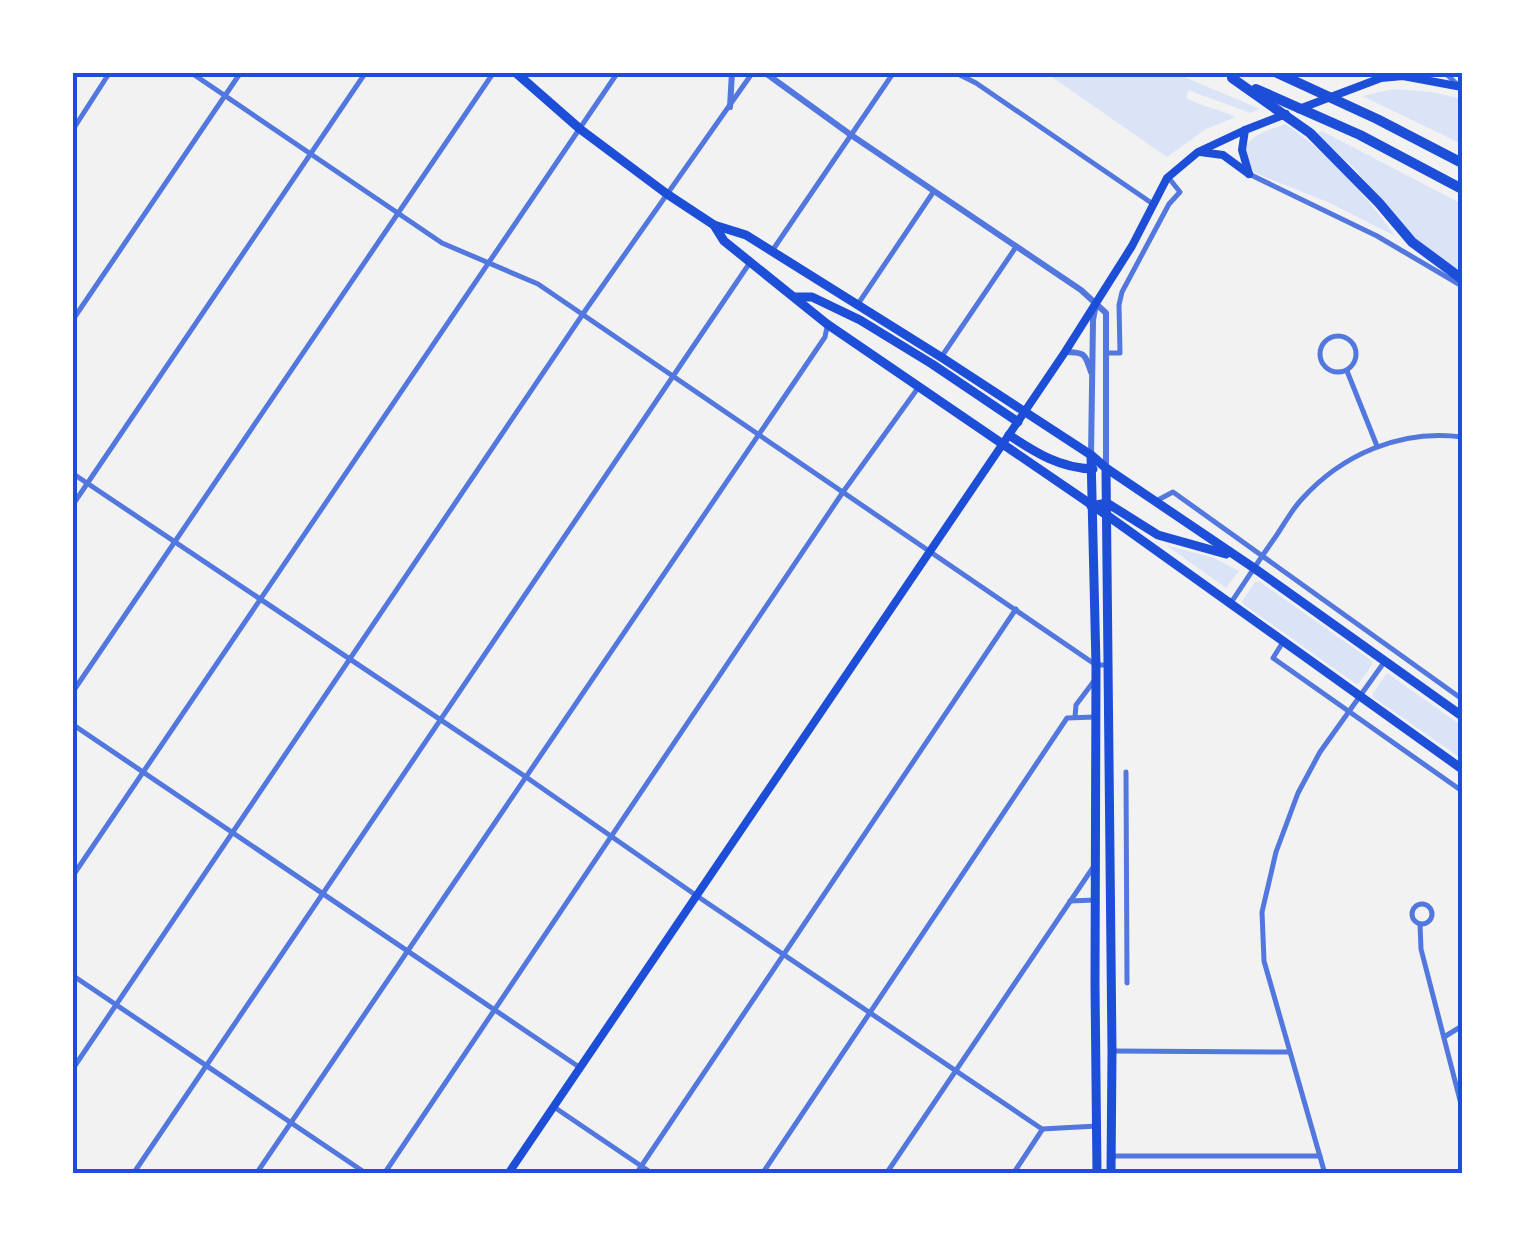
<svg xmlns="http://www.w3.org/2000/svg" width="1535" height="1246" viewBox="0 0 1535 1246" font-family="'Asap Condensed',sans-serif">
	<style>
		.green { fill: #dbe4f7 }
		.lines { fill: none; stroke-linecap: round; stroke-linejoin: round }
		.minor { stroke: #5277de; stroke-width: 5 }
		.tertiary { stroke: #5277de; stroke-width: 6 }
		.secondary { stroke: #1d4ed8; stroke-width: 8 }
		.primary { stroke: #1d4ed8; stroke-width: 9 }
		.motorway { stroke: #1d4ed8; stroke-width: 10 }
		.neatline { fill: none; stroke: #1d4ed8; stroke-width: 4 }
	</style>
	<rect width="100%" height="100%" fill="#f2f2f2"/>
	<g class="green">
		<path d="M 1046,73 L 1175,73 L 1260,109 L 1250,113 C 1229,104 1209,99 1189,90 L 1186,98 C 1203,107 1219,109 1236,117 L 1206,129 L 1167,157 Z"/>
		<polygon points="1394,89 1432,92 1462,99 1462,144 1362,96"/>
		<path d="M 1285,124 C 1329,153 1364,193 1395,236 L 1330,203 L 1255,173 C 1229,141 1260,133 1285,124 Z"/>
		<polygon points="1322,131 1462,204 1462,273 1419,245 1354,168 1320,138 1317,134"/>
		<polygon points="1166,545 1214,558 1239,571 1226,588"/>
		<polygon points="1259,581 1372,661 1372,665 1359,683 1356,684 1243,604 1242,601 1255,582"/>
		<polygon points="1387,673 1462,726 1462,759 1373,697 1373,693"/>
	</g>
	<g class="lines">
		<g class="minor">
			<polyline points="190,72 442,243 538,284 1096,665 1108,665"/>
			<polyline points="954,72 976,83 1153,204"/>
			<polyline points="1444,72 1457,84"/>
			<polyline points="72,131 110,72"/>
			<polyline points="1249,174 1377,236 1462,286"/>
			<polyline points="772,251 894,72"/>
			<polyline points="858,304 934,191"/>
			<polyline points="72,321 241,72"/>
			<circle cx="1338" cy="354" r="18"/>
			<polyline points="1106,353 1120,353 1119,305 1122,292 1169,204 1180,192 1168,177"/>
			<polyline points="942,356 1016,247"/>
			<polyline points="1347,371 1377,446"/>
			<polyline points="72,473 526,777 697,896 1042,1129 1097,1126"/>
			<polyline points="1156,501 1173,492 1462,699"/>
			<polyline points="72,506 366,72"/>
			<path d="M 1230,604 C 1245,582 1259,560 1274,539 C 1283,526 1291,511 1301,500 C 1342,454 1401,429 1462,437"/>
			<polyline points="1283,642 1273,658 1462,791"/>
			<polyline points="72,693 494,72"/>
			<polyline points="1075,717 1076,705 1094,681"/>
			<polyline points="72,724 579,1067"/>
			<polyline points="1126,772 1127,983"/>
			<polyline points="72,877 618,72"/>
			<polyline points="1070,901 1095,900"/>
			<circle cx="1422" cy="914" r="10"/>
			<polyline points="1420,924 1421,949 1462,1108"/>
			<polyline points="72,975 367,1174"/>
			<polyline points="1444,1037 1462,1026"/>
			<polyline points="1112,1051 1289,1052"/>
			<polyline points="72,1070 587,308 753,72"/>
			<polyline points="554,1107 653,1174"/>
			<polyline points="1111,1156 1320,1156"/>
			<polyline points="133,1174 751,261"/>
			<polyline points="256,1174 768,421 825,337 827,327"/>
			<polyline points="384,1174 843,492 918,388"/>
			<polyline points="636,1174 1016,609"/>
			<polyline points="762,1174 1067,718 1095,717"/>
			<polyline points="886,1174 1094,866"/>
			<polyline points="1013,1174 1042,1130"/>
			<polyline points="1325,1174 1264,961 1262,912 1276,852 1298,793 1320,752 1385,661"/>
		</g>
		<g class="tertiary">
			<polyline points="764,72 851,135 1081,290 1106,313 1106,467"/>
			<polyline points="730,107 732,72"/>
			<path d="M 1065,352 C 1085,352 1085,354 1091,372"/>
			<polyline points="1091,455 1093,320 1096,304"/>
		</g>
		<g class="secondary">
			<polyline points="1299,109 1381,78 1403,76 1462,87"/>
			<polyline points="1245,130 1242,150 1249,174"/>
			<polyline points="1200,152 1223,155 1249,174"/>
			<polyline points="508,1174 1065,352 1132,246 1167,178 1198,152 1245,130 1286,114"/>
		</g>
		<g class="primary">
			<polyline points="515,72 580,129 667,194 714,225 746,235 941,357 1091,455 1106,468 1254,568 1462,716"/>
			<polyline points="714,225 724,241 827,324 1108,516 1462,769"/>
			<polyline points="796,297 812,297 860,320 932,364 1018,422"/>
			<path d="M 1009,435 C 1036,453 1060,468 1093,469"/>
			<polyline points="1091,455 1096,665 1095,984 1097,1174"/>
			<polyline points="1106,468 1112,1051 1111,1174"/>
			<polyline points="1091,506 1107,503 1158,535 1226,554"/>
		</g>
		<g class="motorway">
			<polyline points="1275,72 1377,119 1462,163"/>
			<polyline points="1232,78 1310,133 1379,203 1412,242 1462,279"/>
			<polyline points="1256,89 1360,135 1462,189"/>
		</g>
	</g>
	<rect width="1535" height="1246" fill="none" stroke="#ffffff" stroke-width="150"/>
	<rect x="75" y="75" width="1385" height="1096" class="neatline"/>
</svg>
